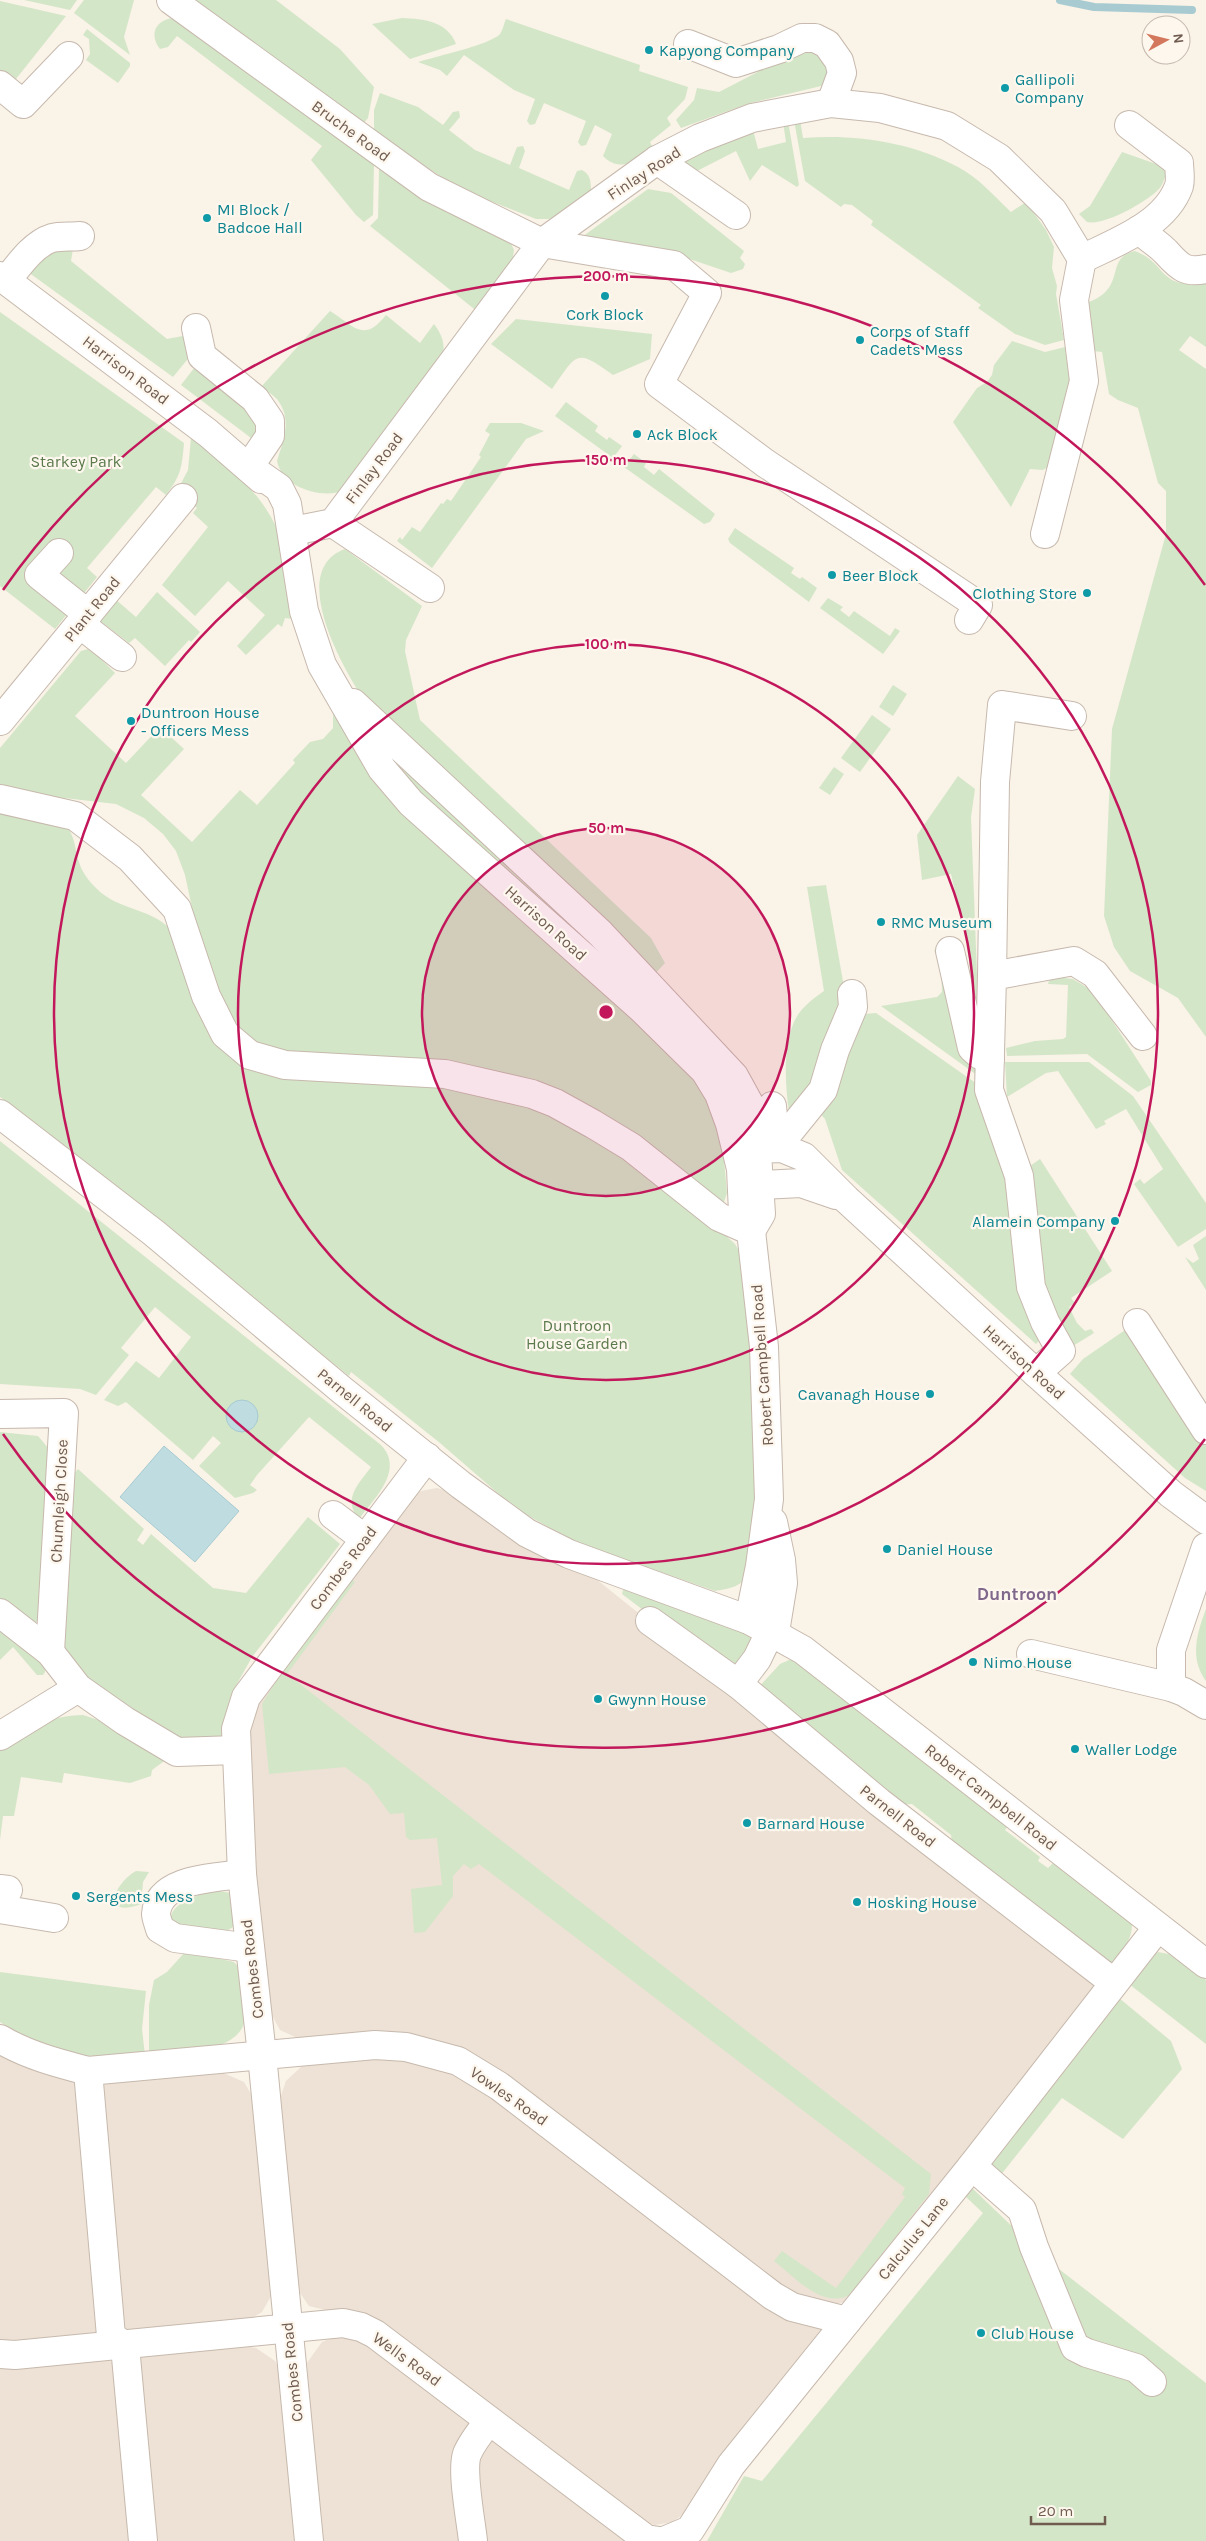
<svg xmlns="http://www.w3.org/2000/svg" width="1206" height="2541" viewBox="0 0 1206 2541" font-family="Karla,sans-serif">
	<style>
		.residential { fill: #ede2d5 }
		.green { fill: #d4e6c8 }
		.water { fill: #bfdce1; stroke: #a7cbd1 }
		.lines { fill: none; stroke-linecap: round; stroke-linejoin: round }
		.stream { stroke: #a7cbd1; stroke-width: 8 }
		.minor-casing { stroke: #c7b9ad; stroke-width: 30 }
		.minor { stroke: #fff; stroke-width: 28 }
		.ring { fill: none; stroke: #c2185b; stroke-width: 2.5 }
		.culture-dot { fill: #0f9aa8; stroke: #fdf7ee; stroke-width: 2 }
		.labels { text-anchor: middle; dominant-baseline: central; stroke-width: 4.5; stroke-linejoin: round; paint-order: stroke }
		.culture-label { font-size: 16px; fill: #0d838f; stroke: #fdf7ee; text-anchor: start }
		.street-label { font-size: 16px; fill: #705b4f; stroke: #fdf7ee }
		.park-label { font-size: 16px; fill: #5a7a4c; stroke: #fdf7ee }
		.neighbourhood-label { font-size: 18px; font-weight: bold; fill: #80678c; stroke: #fdf7ee }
		.centre { fill: #c2185b; stroke: #fdf7ee; stroke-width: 2.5 }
		.ring-label { font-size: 15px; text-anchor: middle; font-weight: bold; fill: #c2185b; stroke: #fdf7ee; stroke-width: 4.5; stroke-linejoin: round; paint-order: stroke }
	</style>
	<rect width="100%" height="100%" fill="#faf3e8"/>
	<g class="residential">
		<polygon points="437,1488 453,1493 591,1575 1096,1980 1094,1987 854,2299 827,2307 804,2305 474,2056 306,2042 280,2030 266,2004 246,1777 250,1727 258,1702 407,1498 421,1491"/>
		<polygon points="0,2048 77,2081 100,2332 90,2339 0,2343"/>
		<polygon points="386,2058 420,2061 456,2071 824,2328 688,2511 672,2522 655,2525 640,2521 338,2313 309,2306 298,2290 278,2105 286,2081 303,2065"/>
		<polygon points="221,2072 244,2082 259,2108 276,2287 262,2312 239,2326 136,2335 124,2330 118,2314 102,2086 113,2080"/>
		<polygon points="337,2336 362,2339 627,2541 320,2541 307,2363 322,2342"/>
		<polygon points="238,2345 256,2348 275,2361 282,2375 299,2541 148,2541 137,2361 145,2354"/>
		<polygon points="109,2360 114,2364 134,2541 0,2541 0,2362"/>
	</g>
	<g class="green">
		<polygon points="24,0 77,0 70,10"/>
		<polygon points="84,0 134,0 124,37 130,55 74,13"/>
		<polygon points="196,0 276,0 340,49 374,87 368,118 363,124"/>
		<polygon points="0,1 66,16 12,84 0,76"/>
		<path d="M 172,18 L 180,21 L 374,164 L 373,215 L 364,222 L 356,215 L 311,160 L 322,146 L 177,36 L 168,47 L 160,49 C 149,35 155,21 172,18 Z"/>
		<path d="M 402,18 C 424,19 447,21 456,44 L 410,59 L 372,24 Z"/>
		<path d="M 506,19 L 640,65 L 639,71 L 688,87 L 685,99 L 667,118 L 671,125 L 650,142 L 653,148 C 637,160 621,174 603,156 L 612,134 L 595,125 L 586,145 L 581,146 L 578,142 L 586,121 L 544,103 L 535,124 L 530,125 L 527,121 L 535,99 L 514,90 L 464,55 L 447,76 L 440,70 L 418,62 C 434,57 492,44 500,34 C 503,30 504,23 506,19 Z"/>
		<polygon points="87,29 130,63 130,66 118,83 86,60 90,54 89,39 83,35"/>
		<polygon points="804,48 815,49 828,61 828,79 821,86 747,104 681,128 676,120 694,100 697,88 719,92"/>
		<path d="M 380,93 L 418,107 L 443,125 L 453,112 L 459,111 L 460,117 L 449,130 L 475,150 L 510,165 L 517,147 L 523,146 L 525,151 L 519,168 L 569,190 L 577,171 L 582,170 C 590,174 591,181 591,190 L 565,212 L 549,219 L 536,219 L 472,194 L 440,176 L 374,131 L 374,110 Z"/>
		<path d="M 800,119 L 803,138 C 856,134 911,142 958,167 C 979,178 994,196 1011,212 L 1026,202 L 1046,230 L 1054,247 L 1052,268 L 1057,286 L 1056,294 L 1064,340 L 1045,345 L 1015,334 L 978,308 L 981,305 L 871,225 L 873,221 L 852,205 L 844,204 L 841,207 L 805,181 L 794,120 Z"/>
		<polygon points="788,121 799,185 797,187 762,165 750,181 736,151 695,172 680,166 684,160 753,130 758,149 786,142 783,122"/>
		<path d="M 1122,152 L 1162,166 L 1166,174 C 1164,180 1162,187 1157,191 C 1144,203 1104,226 1087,222 L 1079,214 L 1090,206 Z"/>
		<polygon points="379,169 437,206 509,239 514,250 512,263 478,312 370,226 378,218"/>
		<polygon points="648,189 671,193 744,251 740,258 745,264 743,269 731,273 669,252 582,237"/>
		<polygon points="54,246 73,249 71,261 167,339 188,335 191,355 173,377 28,272"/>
		<path d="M 1135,251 C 1169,264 1156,289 1206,283 L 1206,347 L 1190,336 L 1179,350 L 1206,369 L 1206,1037 L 1178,998 L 1130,971 L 1114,947 L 1104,916 L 1112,729 L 1166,534 L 1166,491 L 1158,483 L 1138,408 L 1118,400 L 1109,394 L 1102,352 L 1093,351 L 1086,303 C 1129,289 1103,258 1135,251 Z"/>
		<path d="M 330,311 C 355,327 364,343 386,315 L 420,343 L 434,324 C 443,336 445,344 443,359 L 343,491 C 320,499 282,487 277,461 C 283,442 292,421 279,402 C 276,396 266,391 261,387 Z"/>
		<path d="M 0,312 L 184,443 C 182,467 181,476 166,495 L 156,487 L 87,568 L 97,577 L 55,629 L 0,586 Z"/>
		<path d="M 516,319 L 652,334 L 650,359 L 613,375 C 575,347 577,354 552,389 L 491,344 Z"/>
		<polygon points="1012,341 1045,352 1065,347 1071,393 1053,464 1043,470 1030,469 1011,507 953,422 977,388 987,382 992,375 994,365"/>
		<polygon points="198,363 260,422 255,441 181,385"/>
		<polygon points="566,402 598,426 595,431 607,440 609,437 622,446 613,458 555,416"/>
		<polygon points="490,423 521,423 544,431 526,439 432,568 397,541 400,537 402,540 412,527 420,532 441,503 443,504 447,499 451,501 481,457 479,455 490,434 485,431"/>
		<path d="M 191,438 C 227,465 269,497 282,543 C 289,567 289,594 292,619 L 285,618 L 282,627 L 278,624 L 246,655 L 237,646 L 265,615 L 228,581 L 195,616 L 162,585 L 208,527 L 193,513 L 197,508 L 177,491 L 188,470 Z"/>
		<polygon points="634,454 646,463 644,467 654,475 659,469 715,514 710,522 704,524 624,467"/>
		<polygon points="735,528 794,568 791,573 800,579 802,577 817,588 809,602 730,543 728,539"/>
		<path d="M 345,549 L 422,606 L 406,640 L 405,651 L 420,720 L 651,938 L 665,963 L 653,976 L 366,703 C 344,671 286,570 345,549 Z"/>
		<polygon points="157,592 200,632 191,642 189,640 165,666 135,638 129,643 99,620 115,599 136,617"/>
		<polygon points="828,598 843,607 840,610 849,617 854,611 890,636 895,628 900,631 883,654 820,608"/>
		<polygon points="88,649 98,656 115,673 75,716 126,763 160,727 184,749 141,795 192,842 240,790 257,805 295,763 293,760 310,742 323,739 333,728 333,714 383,791 637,1020 693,1076 708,1098 723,1149 727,1193 723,1205 594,1116 271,1052 243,1037 221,1002 195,922 185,875 176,851 163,834 144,818 116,804 47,796 0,785 0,748 81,651"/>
		<polygon points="893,685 907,694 893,716 879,707"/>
		<polygon points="872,715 891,729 860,772 841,758"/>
		<polygon points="374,736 601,942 638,995 416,796"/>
		<polygon points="834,767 844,774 830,795 819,788"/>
		<polygon points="958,776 975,789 971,817 977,975 977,1034 967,943 951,874 922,880 917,835"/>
		<path d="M 0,806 C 12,809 55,818 63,824 C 75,831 75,851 79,862 C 82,872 88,880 96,888 C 119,912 157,908 174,934 L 219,1043 L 387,1078 L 516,1097 L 559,1113 L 692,1205 L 735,1244 L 741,1254 C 750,1334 757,1416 756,1497 C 756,1519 757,1551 749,1572 C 744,1587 727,1589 715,1591 L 574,1542 L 515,1508 L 440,1443 L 351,1372 L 349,1376 L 0,1097 Z"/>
		<path d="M 826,885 L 844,987 L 823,1074 L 789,1112 C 785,1084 783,1048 794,1022 C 800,1008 813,999 824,991 L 807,887 Z"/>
		<polygon points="942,948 982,1072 981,1078 881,1006 937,997 942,992 941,966 934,950"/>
		<polygon points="1056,977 1073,979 1093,991 1151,1081 1151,1085 1138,1092 1087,1054 1007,1056 1006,1048 1035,1041 1063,1039 1066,1037 1068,985 1048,984 1049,981"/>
		<polygon points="876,1013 980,1086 1004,1146 1042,1338 1036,1344 842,1170 825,1119 816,1109 865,1014"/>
		<polygon points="1005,1062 1089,1062 1133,1096 1206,1203 1206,1229 1178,1247 1134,1184 1140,1179 1144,1184 1163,1169 1126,1109 1104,1121 1106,1124 1096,1129 1058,1071 1046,1073 1007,1097"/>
		<path d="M 0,1141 L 381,1445 C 405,1470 374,1499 359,1519 C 342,1499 358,1485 371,1467 L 309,1417 L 257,1475 L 250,1485 L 257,1490 L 253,1493 L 235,1498 L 199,1466 L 221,1443 L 213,1436 L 193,1460 L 126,1402 L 118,1406 L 104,1400 L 136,1361 L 159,1378 L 191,1337 L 155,1307 L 121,1348 L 129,1355 L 96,1395 L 80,1389 L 0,1384 Z"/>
		<polygon points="1040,1159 1112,1271 1071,1298 1075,1303 1069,1307 1077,1323 1085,1331 1091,1329 1094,1333 1073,1346 1054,1313 1044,1287 1030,1166"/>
		<polygon points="1206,1236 1206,1290 1185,1257 1193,1263 1199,1259 1193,1245"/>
		<polygon points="1128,1328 1206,1446 1206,1491 1185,1478 1070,1374 1083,1359"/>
		<polygon points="0,1432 38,1436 49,1449 43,1618 32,1624 17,1617 0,1598"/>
		<polygon points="78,1469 144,1529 137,1540 143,1545 151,1534 213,1588 246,1593 308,1517 340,1544 252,1657 233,1691 221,1737 194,1740 169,1738 63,1660 65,1485"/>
		<path d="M 352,1580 L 355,1582 L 287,1674 L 931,2174 L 929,2194 L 850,2295 C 821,2309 795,2277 774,2261 L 782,2251 L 836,2288 L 905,2197 L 902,2194 L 905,2188 L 479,1864 L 471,1869 L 464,1864 L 453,1876 L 453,1896 L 425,1932 L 414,1933 L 411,1889 L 442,1885 L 437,1838 L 410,1840 L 406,1837 L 404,1813 L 390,1814 L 369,1785 L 345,1767 L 269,1774 L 262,1704 L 282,1671 Z"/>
		<polygon points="623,1590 629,1590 751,1635 753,1640 737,1669 651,1616 622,1594"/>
		<path d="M 1206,1609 L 1206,1681 C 1189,1658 1197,1633 1206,1609 Z"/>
		<polygon points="0,1620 45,1665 45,1672 43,1675 37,1675 13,1647 0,1660"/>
		<path d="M 789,1660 L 794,1660 L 1008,1826 L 1005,1830 L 1040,1857 L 1038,1861 L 1048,1868 L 1055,1861 L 1132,1922 C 1133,1939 1123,1951 1111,1963 L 953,1850 L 951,1835 L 912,1804 L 897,1805 L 757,1689 L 780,1664 Z"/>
		<path d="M 83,1715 L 114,1725 L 167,1759 L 152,1770 L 151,1776 L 130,1783 L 64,1773 L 62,1783 L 21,1777 L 14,1816 L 3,1816 L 0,1840 L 0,1745 C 27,1729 51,1715 83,1715 Z"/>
		<path d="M 136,1871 L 149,1872 L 143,1882 L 141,1904 C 131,1908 121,1910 113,1903 C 114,1891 125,1877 136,1871 Z"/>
		<path d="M 213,1890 L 231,1893 L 236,1925 L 225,1932 L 178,1926 L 171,1920 C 169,1903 200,1895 213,1890 Z"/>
		<path d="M 186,1951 L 234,1962 L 242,1971 C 243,1985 248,2004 246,2017 C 239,2056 179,2051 149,2054 L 149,2005 L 154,1980 L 167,1972 Z"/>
		<polygon points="1158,1952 1174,1955 1206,1980 1206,2044 1129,1984 1149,1959"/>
		<path d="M 0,1972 L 146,1991 L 142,2029 L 145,2055 C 90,2060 46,2055 0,2022 Z"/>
		<polygon points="1119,1998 1171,2041 1182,2069 1123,2139 1062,2098 1000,2176 991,2163"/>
		<polygon points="971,2187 1046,2259 1206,2383 1206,2541 707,2541 744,2476 762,2481 983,2213 965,2196"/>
	</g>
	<g class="water">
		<circle cx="242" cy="1416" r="16"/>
		<polygon points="164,1446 239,1511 195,1562 120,1497"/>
	</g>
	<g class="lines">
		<polyline class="stream" points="1060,0 1094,7 1192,10"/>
		<defs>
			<g id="minor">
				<polyline points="171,0 429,187 542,243 674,265 707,293 659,384 765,463 978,605 969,620"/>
				<polyline points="688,44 736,63 779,49 802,38 815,38 827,44 839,61 842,73 831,103"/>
				<polyline points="0,85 23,104 69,56"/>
				<polyline points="657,160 736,215"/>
				<path d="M 1139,230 C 1147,237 1157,243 1165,251 C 1178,265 1184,274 1206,269"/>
				<path d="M 1082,259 C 1116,242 1165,225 1179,186 C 1181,179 1179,169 1179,163 L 1129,125"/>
				<polyline points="0,276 208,433 261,479"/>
				<path d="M 7,280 C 19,265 33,244 52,238 C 60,236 71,237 80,236"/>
				<polyline points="196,328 202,356 255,399 270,421 270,436 249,467"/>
				<polyline points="249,467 279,488 287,504 304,611 322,665 382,769 411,803 642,1009 705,1071 719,1094 730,1124 741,1169 743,1212 751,1231 764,1347 769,1499 760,1566 749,1620"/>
				<polyline points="333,523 430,588"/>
				<polyline points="293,531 333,523 542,243 657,160 700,138 752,118 831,103 880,108 947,126 999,158 1053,211 1082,259"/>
				<polyline points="1045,534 1084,381 1074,300 1082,259"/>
				<polyline points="59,553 39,575 88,614"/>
				<polyline points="80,624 122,657"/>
				<polyline points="353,703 600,933 734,1076 751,1107 756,1138 761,1214 751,1231"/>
				<polyline points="0,721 183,498"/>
				<polyline points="0,799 75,816 130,858 177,909 206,996 225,1034 250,1055 285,1065 445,1074 532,1094 555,1103 593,1124 631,1147 719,1217 751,1231"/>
				<polyline points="950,951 972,1048 980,1055 990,1059"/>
				<polyline points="992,976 995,782 1002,705 1072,716"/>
				<polyline points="772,1106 776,1148"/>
				<polyline points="0,1114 154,1233 343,1391 461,1485 527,1533 569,1554 749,1620 803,1650 1206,1964"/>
				<polyline points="776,1148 823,1090 835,1050 853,1007 852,994"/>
				<polyline points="746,1163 757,1149 782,1148 804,1157 846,1199 1036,1373 1171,1494 1206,1520"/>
				<polyline points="760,1185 801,1183 836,1195"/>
				<polyline points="1137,1323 1206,1430"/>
				<polyline points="1036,1373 1061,1351 1045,1322 1031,1287 1019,1176 989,1090 992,976 1074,961 1095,974 1143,1036"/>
				<polyline points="0,1414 64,1413 50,1652"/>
				<polyline points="333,1515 365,1539"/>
				<polyline points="773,1522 781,1560 783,1583 775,1632"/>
				<polyline points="1206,1547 1171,1650 1171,1687 1184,1692 1206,1705"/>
				<polyline points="0,1613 50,1652 78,1688 125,1721 177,1752 236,1750"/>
				<polyline points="650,1621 738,1684 879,1802 1113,1982"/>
				<polyline points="1031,1654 1171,1687"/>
				<polyline points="738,1684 757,1659 771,1630"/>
				<polyline points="0,1736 78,1688"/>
				<path d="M 242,1874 C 215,1878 158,1878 156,1914 C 156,1918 159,1925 160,1929 L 175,1938 L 250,1948"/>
				<polyline points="0,1889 8,1890"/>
				<polyline points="0,1909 54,1918"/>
				<path d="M 0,2039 C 27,2055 57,2063 88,2071 L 375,2045 L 406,2047 L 458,2061 L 499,2086 L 773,2296 L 792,2307 L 847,2321"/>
				<polyline points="88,2071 111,2336 125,2346 143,2541"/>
				<polyline points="972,2166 1022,2210 1034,2247 1075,2347 1087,2353 1136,2368 1152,2382"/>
				<polyline points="0,2354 15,2355 343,2323 361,2327 375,2334 646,2539 659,2541"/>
				<polyline points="309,2541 262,2055 242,1874 236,1729 246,1697 427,1457"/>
				<path d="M 473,2541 C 471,2521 461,2471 467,2454 C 472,2442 481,2431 489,2421"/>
				<polyline points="664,2541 690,2530 731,2465 972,2166 1158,1927"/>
			</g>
		</defs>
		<use href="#minor" class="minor-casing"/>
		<use href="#minor" class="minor"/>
	</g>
	<circle cx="606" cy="1012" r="184" fill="#c2185b" fill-opacity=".12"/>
	<g class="ring">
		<circle cx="606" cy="1012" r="184"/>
		<circle cx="606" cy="1012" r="368"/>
		<circle cx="606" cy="1012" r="552"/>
		<path d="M1205 1439A736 736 0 0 1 3 1434M3 590A736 736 0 0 1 1205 585"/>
	</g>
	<g class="culture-dot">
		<circle cx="649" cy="50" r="5"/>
		<circle cx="1005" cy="88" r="5"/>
		<circle cx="207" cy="218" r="5"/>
		<circle cx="605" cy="296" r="5"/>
		<circle cx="860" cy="340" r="5"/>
		<circle cx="637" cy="434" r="5"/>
		<circle cx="832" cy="575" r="5"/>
		<circle cx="1087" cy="593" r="5"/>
		<circle cx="131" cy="721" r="5"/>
		<circle cx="881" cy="922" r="5"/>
		<circle cx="1115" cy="1221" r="5"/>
		<circle cx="930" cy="1394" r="5"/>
		<circle cx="887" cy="1549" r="5"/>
		<circle cx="973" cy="1662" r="5"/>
		<circle cx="598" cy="1699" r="5"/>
		<circle cx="1075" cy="1749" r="5"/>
		<circle cx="747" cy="1823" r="5"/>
		<circle cx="76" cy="1896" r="5"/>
		<circle cx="857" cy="1902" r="5"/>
		<circle cx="981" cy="2333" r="5"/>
	</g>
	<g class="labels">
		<g class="culture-label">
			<text x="659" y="50">Kapyong Company</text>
			<text x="1015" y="79">Gallipoli<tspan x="1015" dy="18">Company</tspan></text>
			<text x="217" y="209">MI Block /<tspan x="217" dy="18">Badcoe Hall</tspan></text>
			<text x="605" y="314" text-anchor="middle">Cork Block</text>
			<text x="870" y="331">Corps of Staff<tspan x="870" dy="18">Cadets Mess</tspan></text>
			<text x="647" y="434">Ack Block</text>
			<text x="842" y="575">Beer Block</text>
			<text x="1077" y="593" text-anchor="end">Clothing Store</text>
			<text x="141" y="712">Duntroon House<tspan x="141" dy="18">- Officers Mess</tspan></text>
			<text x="891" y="922">RMC Museum</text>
			<text x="1105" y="1221" text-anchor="end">Alamein Company</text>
			<text x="920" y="1394" text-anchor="end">Cavanagh House</text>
			<text x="897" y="1549">Daniel House</text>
			<text x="983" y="1662">Nimo House</text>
			<text x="608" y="1699">Gwynn House</text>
			<text x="1085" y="1749">Waller Lodge</text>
			<text x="757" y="1823">Barnard House</text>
			<text x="86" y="1896">Sergents Mess</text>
			<text x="867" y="1902">Hosking House</text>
			<text x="991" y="2333">Club House</text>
		</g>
		<g class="street-label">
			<text transform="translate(351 131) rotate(36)">Bruche Road</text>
			<text transform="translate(644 173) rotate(-33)">Finlay Road</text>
			<text transform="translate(126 370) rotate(37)">Harrison Road</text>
			<text transform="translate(374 468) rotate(-53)">Finlay Road</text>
			<text transform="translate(92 609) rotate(-51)">Plant Road</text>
			<text transform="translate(546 923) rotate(42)">Harrison Road</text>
			<text transform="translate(1024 1362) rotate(42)">Harrison Road</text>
			<text transform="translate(762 1365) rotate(-94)">Robert Campbell Road</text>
			<text transform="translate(355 1400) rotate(39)">Parnell Road</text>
			<text transform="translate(59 1501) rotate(-87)">Chumleigh Close</text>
			<text transform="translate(343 1568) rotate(-53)">Combes Road</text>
			<text transform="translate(991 1797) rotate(38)">Robert Campbell Road</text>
			<text transform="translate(898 1816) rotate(38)">Parnell Road</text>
			<text transform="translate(252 1969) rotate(-97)">Combes Road</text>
			<text transform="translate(509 2096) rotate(35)">Vowles Road</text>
			<text transform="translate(913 2238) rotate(-51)">Calculus Lane</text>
			<text transform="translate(407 2359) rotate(36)">Wells Road</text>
			<text transform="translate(292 2372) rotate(-96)">Combes Road</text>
		</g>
		<g class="park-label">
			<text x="76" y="461">Starkey Park</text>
			<text x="577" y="1325">Duntroon<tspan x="577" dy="18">House Garden</tspan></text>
		</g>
		<g class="neighbourhood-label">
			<text x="1017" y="1594">Duntroon</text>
		</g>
	</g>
	<circle cx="606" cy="1012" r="8" class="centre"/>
	<g class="ring-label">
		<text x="606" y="281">200 m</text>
		<text x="606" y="465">150 m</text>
		<text x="606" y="649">100 m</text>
		<text x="606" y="833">50 m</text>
	</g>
	<g transform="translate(1166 40) rotate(83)"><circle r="24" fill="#fdf7ee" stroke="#c5b9ae"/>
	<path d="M0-4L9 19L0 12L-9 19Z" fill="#d3785d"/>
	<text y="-8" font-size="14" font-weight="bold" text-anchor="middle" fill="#705b4f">N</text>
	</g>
	<path d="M1031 2516v8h74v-8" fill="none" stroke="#705b4f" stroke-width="2.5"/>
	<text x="1038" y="2516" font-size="15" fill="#705b4f" stroke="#fdf7ee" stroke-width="4" paint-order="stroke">20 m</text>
</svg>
